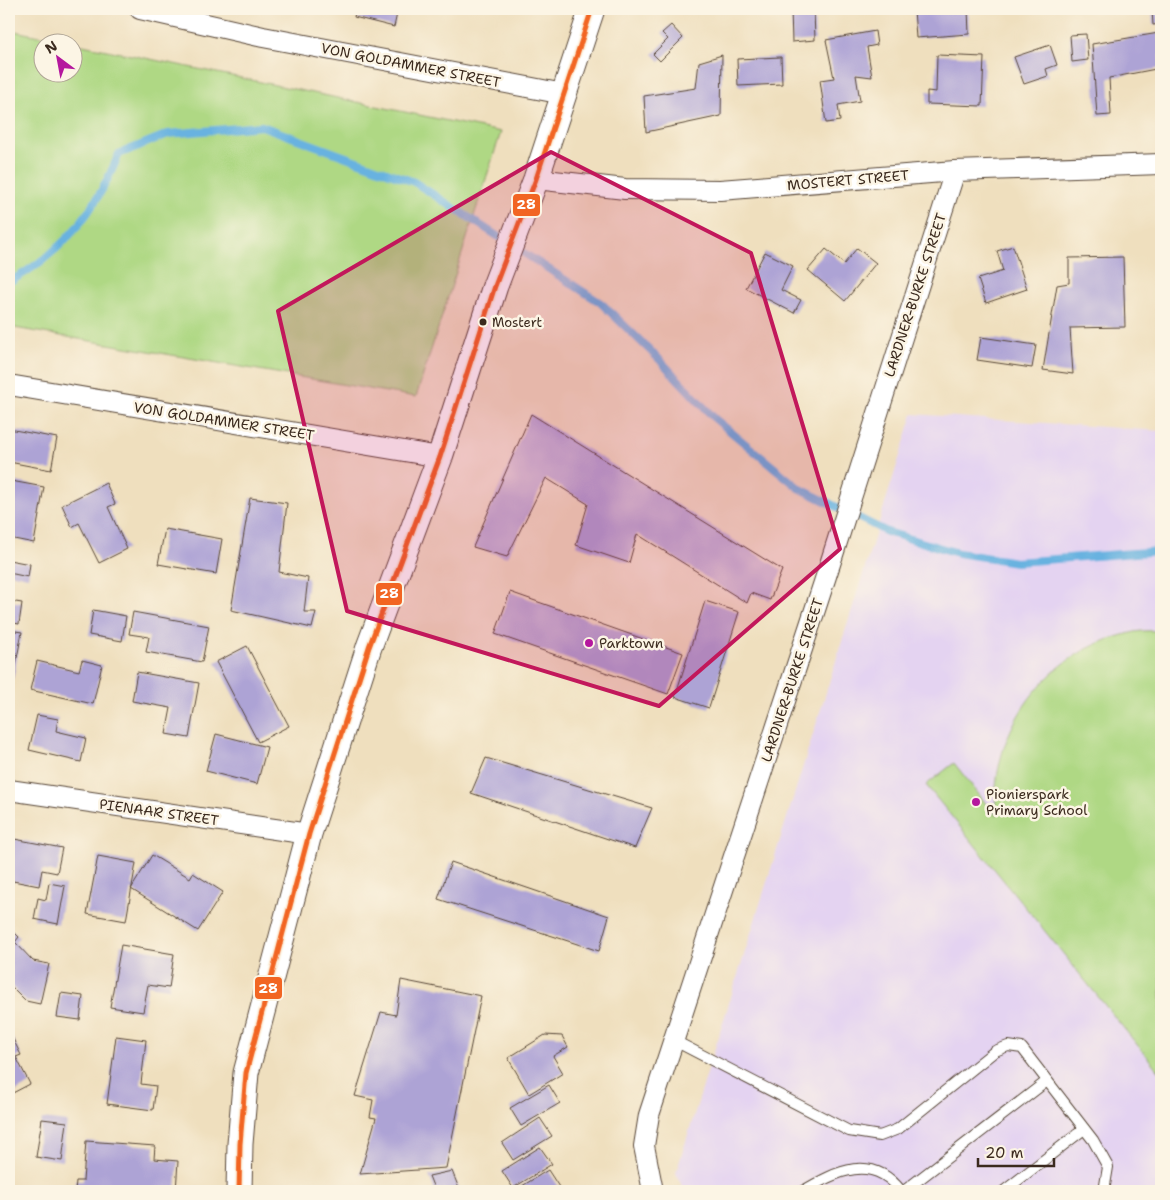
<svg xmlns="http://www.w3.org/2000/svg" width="1170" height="1200" viewBox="0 0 1170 1200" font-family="'Shantell Sans',sans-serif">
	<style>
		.built { fill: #e4d3f1 }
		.green { fill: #afd884; stroke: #758151 }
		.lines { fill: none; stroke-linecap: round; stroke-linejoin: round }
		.stream { stroke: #68b2e0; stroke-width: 8 }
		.building { fill: #ada3d5 }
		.service-casing { stroke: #564536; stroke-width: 12 }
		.minor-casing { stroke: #564536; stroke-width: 22 }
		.tertiary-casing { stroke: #564536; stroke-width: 27 }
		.service { stroke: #fff; stroke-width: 10 }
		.minor { stroke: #fff; stroke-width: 20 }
		.tertiary { stroke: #fff; stroke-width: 25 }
		.bus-1-casing { stroke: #fcf5e5; stroke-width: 9 }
		.bus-1 { stroke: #f26522; stroke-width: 5 }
		.marked { fill: #c2185b; fill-opacity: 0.2; stroke: #c2185b; stroke-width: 4; stroke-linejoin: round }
		.bus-dot { fill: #3b2a1e; stroke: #fcf5e5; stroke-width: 2 }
		.poi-dot { fill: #b5179e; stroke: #fcf5e5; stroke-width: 2 }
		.labels { text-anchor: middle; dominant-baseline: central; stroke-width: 5; stroke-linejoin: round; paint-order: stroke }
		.bus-label { font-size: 13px; fill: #3b2a1e; stroke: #fcf5e5; text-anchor: start }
		.street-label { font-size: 14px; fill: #3b2a1e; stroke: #fcf5e5 }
		.poi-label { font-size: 14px; fill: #3b2a1e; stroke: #fcf5e5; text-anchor: start }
		.line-badge { stroke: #fcf5e5; stroke-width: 2 }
		.badge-label { font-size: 14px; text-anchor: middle; font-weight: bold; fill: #fff }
	</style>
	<rect width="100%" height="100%" fill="#fcf5e5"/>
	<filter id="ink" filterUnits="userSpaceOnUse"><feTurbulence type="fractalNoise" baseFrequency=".02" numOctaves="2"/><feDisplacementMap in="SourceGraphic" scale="10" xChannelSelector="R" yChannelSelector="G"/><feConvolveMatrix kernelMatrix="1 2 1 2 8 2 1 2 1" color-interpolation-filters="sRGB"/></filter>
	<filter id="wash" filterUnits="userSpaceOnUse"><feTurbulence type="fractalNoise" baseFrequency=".0096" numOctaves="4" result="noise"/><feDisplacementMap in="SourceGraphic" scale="20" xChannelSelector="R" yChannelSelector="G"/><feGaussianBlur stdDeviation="1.12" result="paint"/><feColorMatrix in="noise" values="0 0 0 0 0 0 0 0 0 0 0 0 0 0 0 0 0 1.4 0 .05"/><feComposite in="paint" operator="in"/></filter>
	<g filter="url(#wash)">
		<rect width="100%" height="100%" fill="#efdfbe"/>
		<polygon class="built" points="913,414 1161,431 1161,1191 684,1191 676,1173"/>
		<g class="green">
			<polygon points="9,30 70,42 42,42 42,72 72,72 73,43 501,132 416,397 9,327"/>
			<path d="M 1161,631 L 1161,1074 L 926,785 L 954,763 L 996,816 C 989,730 1046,651 1131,633 C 1140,630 1151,631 1161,631 Z"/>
		</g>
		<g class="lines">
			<path class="stream" d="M 9,282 C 64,252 95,212 119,154 L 168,134 L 262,126 L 414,182 L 601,303 L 659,359 L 714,418 L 799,488 L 887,532 L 958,553 L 1016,562 L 1161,551"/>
		</g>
		<g id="blocks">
			<g class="building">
				<polygon points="356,9 398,9 394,27 354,17"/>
				<polygon points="791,9 814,9 815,40 792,42"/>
				<polygon points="914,9 968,9 969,34 916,38"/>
				<polygon points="1152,9 1161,9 1161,24 1153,25"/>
				<polygon points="671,25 683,38 660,61 653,54 668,39 662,33"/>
				<polygon points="875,31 877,45 867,47 872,77 856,75 860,101 838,105 840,121 826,123 820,80 834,78 826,40"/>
				<polygon points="1159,33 1161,68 1109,78 1111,115 1097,116 1092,44"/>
				<polygon points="1086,34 1088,60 1072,62 1070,35"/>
				<polygon points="1050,45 1057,65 1046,69 1048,76 1024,84 1014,57"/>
				<polygon points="722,55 721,116 646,132 644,96 696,88 699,62"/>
				<polygon points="937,55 984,57 982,106 927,104 927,91 936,92"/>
				<polygon points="781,57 782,84 738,86 737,59"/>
				<polygon points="1013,246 1027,289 986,303 978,279 1003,271 997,251"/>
				<polygon points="857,248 876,263 845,301 808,270 826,249 844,264"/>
				<polygon points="765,252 793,266 781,290 801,300 794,313 746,288"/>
				<polygon points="1123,257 1125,327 1070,328 1073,374 1043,370 1057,285 1069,283 1069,258"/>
				<polygon points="981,337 1036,345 1032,368 977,360"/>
				<polygon points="531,414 782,570 770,600 751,593 747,603 637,534 629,563 576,545 588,504 546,478 507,557 473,547"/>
				<polygon points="9,429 57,438 51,470 9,462"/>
				<polygon points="11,481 44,487 34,543 9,538"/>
				<polygon points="106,483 115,504 108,507 127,549 99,563 79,523 72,527 62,505"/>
				<polygon points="250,498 287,503 279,572 308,578 304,612 316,612 312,628 231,610"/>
				<polygon points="165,529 222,539 216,574 158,564"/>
				<polygon points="9,560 30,564 28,577 9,573"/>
				<polygon points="510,592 683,653 668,694 495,634"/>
				<polygon points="9,601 22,603 19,624 9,622"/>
				<polygon points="705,601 739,612 709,708 675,697"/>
				<polygon points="93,610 126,616 122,641 89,635"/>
				<polygon points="133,612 209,626 202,662 146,652 149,637 129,634"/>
				<polygon points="9,630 22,632 13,679 9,678"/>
				<polygon points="247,646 289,726 258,742 216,662"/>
				<polygon points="82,660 102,665 93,704 30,690 37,661 79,671"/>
				<polygon points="137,672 199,683 189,738 166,734 171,708 132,701"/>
				<polygon points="37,715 58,719 56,731 86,738 81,762 29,750"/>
				<polygon points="216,734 267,747 257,784 206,771"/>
				<polygon points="486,758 652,808 635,848 471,793"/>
				<polygon points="9,838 62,848 57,873 42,870 39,886 13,881 10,898"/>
				<polygon points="152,855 190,878 193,873 223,892 198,931 131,889"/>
				<polygon points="98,856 136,863 126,921 87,914"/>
				<polygon points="451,862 609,916 599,951 438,899"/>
				<polygon points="49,883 65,886 58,924 34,919 38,898 46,900"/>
				<polygon points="9,927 19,937 15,942 33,961 49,964 40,1004 26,1001 9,984"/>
				<polygon points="121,945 174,954 169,988 148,985 143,1012 110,1007"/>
				<polygon points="401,980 481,996 446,1168 360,1174 376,1118 370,1117 373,1100 355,1096 381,1012 396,1015"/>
				<polygon points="61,993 83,996 80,1020 57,1017"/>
				<polygon points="9,1031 21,1055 16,1057 30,1084 9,1095"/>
				<polygon points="545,1035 562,1036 568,1047 553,1056 563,1073 529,1094 508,1058"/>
				<polygon points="116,1036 146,1040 141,1084 156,1086 153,1110 107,1104"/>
				<polygon points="549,1085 560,1103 521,1126 510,1108"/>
				<polygon points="540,1118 552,1136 513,1160 502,1143"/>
				<polygon points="42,1119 67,1122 62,1161 36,1157"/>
				<polygon points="86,1141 155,1146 154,1159 178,1161 176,1191 75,1191 76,1181 83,1181"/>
				<polygon points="540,1147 552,1164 513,1188 502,1171"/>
				<polygon points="548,1170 559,1187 553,1191 514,1191"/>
				<polygon points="452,1171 460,1191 435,1191 429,1176"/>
			</g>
		</g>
	</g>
	<g filter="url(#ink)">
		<use href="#blocks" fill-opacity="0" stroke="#564536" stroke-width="1"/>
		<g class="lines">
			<defs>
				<g id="service">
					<polyline points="673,1040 849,1131 880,1136 898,1129 995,1051 1008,1046 1022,1048 1093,1140 1108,1167 1104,1191"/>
					<path d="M 803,1191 C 837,1171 872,1153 901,1191"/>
					<polyline points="904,1191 1047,1081"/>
					<polyline points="1004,1191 1084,1129"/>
				</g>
				<g id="minor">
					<polyline points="140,9 263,37 564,94"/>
					<polyline points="536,179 625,189 720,190 955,171 1161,164"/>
					<polyline points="9,385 440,457"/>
					<polyline points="9,790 309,834"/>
					<polyline points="653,1191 644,1146 649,1115 830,564 955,171"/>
				</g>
				<polyline id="tertiary" points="239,1191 240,1144 246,1073 309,834 369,647 440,457 495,286 536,179 592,9"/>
			</defs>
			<use href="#service" class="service-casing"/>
			<use href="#minor" class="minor-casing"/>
			<use href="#tertiary" class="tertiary-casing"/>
			<use href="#service" class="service"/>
			<use href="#minor" class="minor"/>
			<use href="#tertiary" class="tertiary"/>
			<defs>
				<polyline id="bus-1" points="239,1191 240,1144 246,1073 309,834 369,647 440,457 495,286 536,179 592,9"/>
			</defs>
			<use href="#bus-1" class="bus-1-casing"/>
			<use href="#bus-1" class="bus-1"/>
		</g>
	</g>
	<path class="marked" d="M 551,152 L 751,253 L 840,549 L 659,706 L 347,611 L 278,311 Z"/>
	<circle class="bus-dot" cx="483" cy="322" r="4.5"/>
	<g class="poi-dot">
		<circle cx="589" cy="643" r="5"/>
		<circle cx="976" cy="802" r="5"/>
	</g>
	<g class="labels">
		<g class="bus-label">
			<text x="492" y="322">Mostert</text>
		</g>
		<g class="street-label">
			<text transform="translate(411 65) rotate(11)">VON GOLDAMMER STREET</text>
			<text transform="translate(848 180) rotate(-5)">MOSTERT STREET</text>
			<text transform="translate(915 295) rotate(-72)">LARDNER-BURKE STREET</text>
			<text transform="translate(224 421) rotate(9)">VON GOLDAMMER STREET</text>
			<text transform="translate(792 680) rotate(-72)">LARDNER-BURKE STREET</text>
			<text transform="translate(159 812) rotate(8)">PIENAAR STREET</text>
		</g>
		<g class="poi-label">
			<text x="599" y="643">Parktown</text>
			<text x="986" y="794">Pionierspark<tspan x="986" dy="16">Primary School</tspan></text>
		</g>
	</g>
	<g class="line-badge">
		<rect x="512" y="193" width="29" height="24" rx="5" fill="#f26522"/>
		<rect x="375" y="582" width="28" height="24" rx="5" fill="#f26522"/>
		<rect x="254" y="976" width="29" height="24" rx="5" fill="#f26522"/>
	</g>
	<g class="badge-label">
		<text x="526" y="209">28</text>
		<text x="389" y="598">28</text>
		<text x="268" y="993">28</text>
	</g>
	<rect width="1170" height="1200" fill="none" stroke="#fcf5e5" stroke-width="30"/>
	<g transform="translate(58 58) rotate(328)"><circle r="24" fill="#fcf5e5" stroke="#afa495"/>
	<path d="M0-4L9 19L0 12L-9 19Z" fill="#b5179e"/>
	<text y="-8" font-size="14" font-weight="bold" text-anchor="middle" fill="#3b2a1e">N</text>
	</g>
	<path d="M978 1158v8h76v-8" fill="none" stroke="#3b2a1e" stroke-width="2.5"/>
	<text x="985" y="1158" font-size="15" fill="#3b2a1e" stroke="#fcf5e5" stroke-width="4" paint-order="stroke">20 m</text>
</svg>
